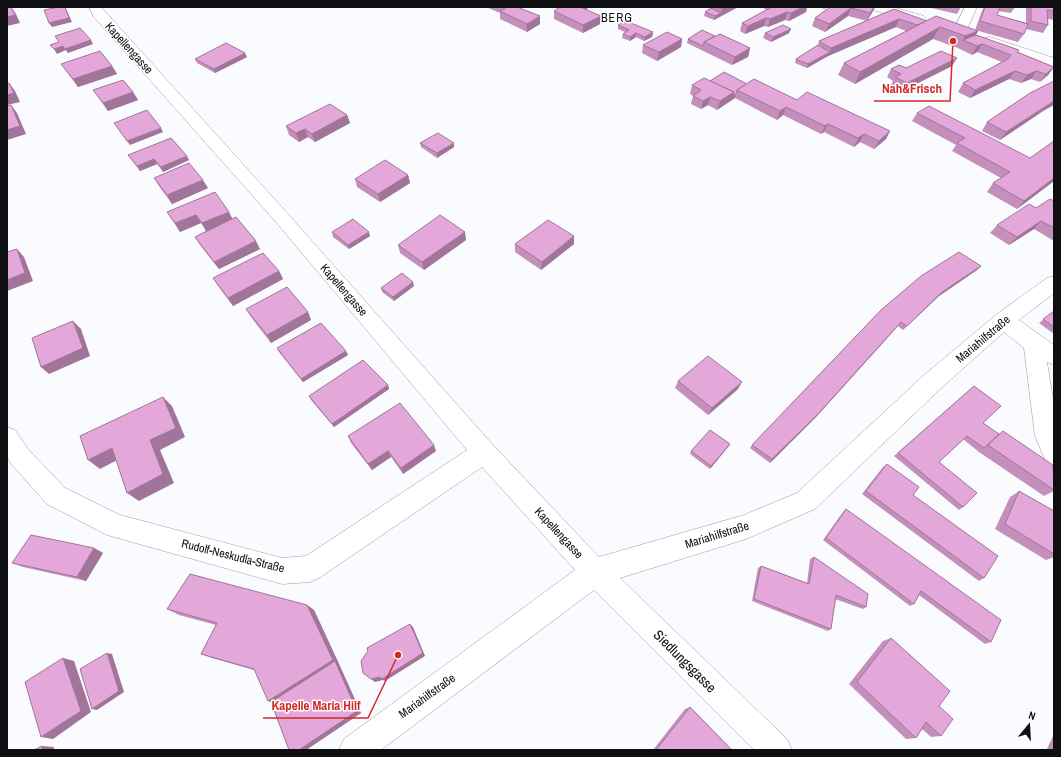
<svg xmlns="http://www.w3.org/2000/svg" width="1061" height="757" viewBox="0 0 1061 757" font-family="'Archivo Narrow',sans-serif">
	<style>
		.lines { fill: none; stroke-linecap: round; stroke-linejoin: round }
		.street-casing { stroke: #979ba2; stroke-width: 1 }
		.street { fill: #fff; fill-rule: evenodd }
		.wall { fill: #c490bb }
		.shaded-wall { fill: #a07599 }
		.building { fill: #e4a7da; stroke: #a07599 }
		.labels { text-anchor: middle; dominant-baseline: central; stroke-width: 3; stroke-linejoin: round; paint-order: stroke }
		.far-quarter-label { font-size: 12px; letter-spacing: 1px; fill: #0e0f12; stroke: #fff }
		.street-label { font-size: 12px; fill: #0e0f12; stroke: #fff }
		.near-street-label { font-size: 14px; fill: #0e0f12; stroke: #fff }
		.leader { fill: none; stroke: #d62828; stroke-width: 1.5 }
		.callout-dot { fill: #d62828; stroke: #fff; stroke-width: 1.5 }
		.callout-label { font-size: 13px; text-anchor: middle; font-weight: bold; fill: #d62828; stroke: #fff; stroke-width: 3; stroke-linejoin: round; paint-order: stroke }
	</style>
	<rect width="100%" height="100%" fill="#f9fbfe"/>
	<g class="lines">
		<defs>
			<g id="street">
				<polygon points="89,7 101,7 288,214 492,444 599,557 744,515 797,493 923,376 997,314 1047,278 1054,276 1054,293 1019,320 1054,345 1054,365 1047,362 1054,405 1054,465 1046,462 1035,436 1024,348 1004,332 939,390 815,509 746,539 620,578 787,739 792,750 754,750 594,590 381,750 339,750 344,739 575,570 482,467 319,578 310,582 282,584 107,535 47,504 12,465 7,457 7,427 15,430 28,449 65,488 120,515 282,558 306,556 467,450 276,222 94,17"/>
				<polygon points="872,7 892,7 924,16 926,19 924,22 919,23 873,10"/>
				<polygon points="965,7 977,7 965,34 955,34 953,31"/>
				<polygon points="990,37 1054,58 1054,67 985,44 983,41 985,38"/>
			</g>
		</defs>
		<use href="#street" class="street-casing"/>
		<use href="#street" class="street"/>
	</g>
	<g class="wall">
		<polygon points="486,7 522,7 520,8 540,16 540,24 527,32 500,19 500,13"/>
		<polygon points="560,7 589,7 586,10 600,24 583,33 554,19 554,11"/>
		<polygon points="711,7 738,7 714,20 704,16 705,12 711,8"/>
		<polygon points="765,7 807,7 806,12 789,21 785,20 768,27 764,26 745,34 740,31 742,23 767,10 764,9"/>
		<polygon points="818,7 827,7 825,9"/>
		<polygon points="830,7 875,7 873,11 867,21 848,16 825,32 812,26 815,18"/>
		<polygon points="927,7 961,7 957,14"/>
		<polygon points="983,7 1015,7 1011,13 998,11 997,15 1026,23 1026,7 1054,7 1054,20 1048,19 1048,25 1043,33 1026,29 1024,34 1018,42 975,30 982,11 984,7"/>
		<polygon points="894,9 927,21 978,31 976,35 1019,50 1018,52 1054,67 1048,75 1040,82 1031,79 1021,83 1009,79 970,98 958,92 963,83 1002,62 977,52 972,55 958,48 933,39 855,84 838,75 844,63 906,31 896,27 828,56 807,68 795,63 796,59 818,45 819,41"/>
		<polygon points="618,25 653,32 652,37 644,41 636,37 630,41 622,38 623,34 625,32 618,29"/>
		<polygon points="765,33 789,33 771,42 763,38"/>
		<polygon points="715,36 750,48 748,57 732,65 687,43 688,39"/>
		<polygon points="682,39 681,47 657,61 642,53 643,45"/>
		<polygon points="247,57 215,73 197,63 195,59"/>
		<polygon points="61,64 112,66 117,74 78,87"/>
		<polygon points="952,66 902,91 891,85 893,81 887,77 891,69"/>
		<polygon points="710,81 747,84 797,100 890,131 886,139 874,149 860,142 854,147 824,132 821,134 783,115 777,120 735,98 717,110 708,105 701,109 691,104 693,96 690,94 692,85"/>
		<polygon points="93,90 133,92 138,100 108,111"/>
		<polygon points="1043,111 1000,140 982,131 987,122"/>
		<polygon points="917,113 1030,158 1054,141 1054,181 1017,209 987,192 993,183 1001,178 952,151 956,145 912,121"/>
		<polygon points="347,115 350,123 315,142 308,137 299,142 289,135 286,126"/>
		<polygon points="420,143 454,147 437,158 421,147"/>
		<polygon points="128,155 189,160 163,172 157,164 140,171"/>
		<polygon points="408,175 410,183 380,202 357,187 355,179"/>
		<polygon points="154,178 208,188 172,204 159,186"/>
		<polygon points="1054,201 1054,241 1034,229 1009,245 990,233 997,225"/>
		<polygon points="167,212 233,219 260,249 219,269 200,245 195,237 206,231 201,223 180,232"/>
		<polygon points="332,232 370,236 349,249 333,237"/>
		<polygon points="574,236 574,244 541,270 515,252 515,244"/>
		<polygon points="466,240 424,270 400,253 398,245"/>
		<polygon points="981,266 977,270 939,296 903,330 898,326 816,417 770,463 750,448 752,445 881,310"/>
		<polygon points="279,271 283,279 233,306 218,286 213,278"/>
		<polygon points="414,286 394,301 382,292 381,288"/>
		<polygon points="246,309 308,312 311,320 271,343 251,317"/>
		<polygon points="1054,311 1054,334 1039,323"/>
		<polygon points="277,348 348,355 303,382 279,352"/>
		<polygon points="678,381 738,389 708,415 675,388"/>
		<polygon points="388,385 389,389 334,427 311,400 309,396"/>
		<polygon points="974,386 983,423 999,434 1003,431 1054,479 1054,491 1044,496 979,452 963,439 939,462 963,507 959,510 894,456"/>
		<polygon points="348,436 436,451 403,474 391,457 372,470 351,443"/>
		<polygon points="730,444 728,447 710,469 690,454 691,451"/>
		<polygon points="887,464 913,495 984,578 979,581 862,494 883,467"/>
		<polygon points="1019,491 1054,511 1054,557 1046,560 995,529 1010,497"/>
		<polygon points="846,509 991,642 985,644 919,595 914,604 910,606 823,540 843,512"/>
		<polygon points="94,548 103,553 86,581 23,567 12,563"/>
		<polygon points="814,557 866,607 863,609 835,599 831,629 828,631 752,601 758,568 761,566 807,583 810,559"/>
		<polygon points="307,605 314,610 339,664 361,713 306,750 289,750 271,702 254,670 212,658 201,654 216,625 179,615 167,609"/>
		<polygon points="891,638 939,706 941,736 931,737 922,729 916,738 906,739 849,684 883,641"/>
		<polygon points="690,707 732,750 653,750 685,709"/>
		<polygon points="1054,734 1054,750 1048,750 1047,749"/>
	</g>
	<g class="shaded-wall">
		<polygon points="11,7 16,14 20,23 7,26 7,17"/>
		<polygon points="65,7 72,22 52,27 49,23"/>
		<polygon points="584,7 589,7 580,15 580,10"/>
		<polygon points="726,7 738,7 714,20 715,16 721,13 722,9"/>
		<polygon points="802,7 807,7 806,12 789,21 791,13"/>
		<polygon points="874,7 875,7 873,11 867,21 870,13"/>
		<polygon points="851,8 848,16 825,32 829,24"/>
		<polygon points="787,12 785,20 768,27 770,19"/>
		<polygon points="540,16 540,24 527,32 527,24"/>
		<polygon points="601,16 600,24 583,33 583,25"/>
		<polygon points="766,18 764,26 745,34 748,26"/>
		<polygon points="899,19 896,27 828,56 807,68 808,64 830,52 831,48"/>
		<polygon points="940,27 933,39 855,84 860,72"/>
		<polygon points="791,29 789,33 771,42 773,37"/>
		<polygon points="978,31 971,43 963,40 965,36"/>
		<polygon points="653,32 652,37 644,41 645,37"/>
		<polygon points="636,33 636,37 630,41 630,37"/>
		<polygon points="682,39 681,47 657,61 659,52"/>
		<polygon points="91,40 93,44 68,53 65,49"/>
		<polygon points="982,44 977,52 972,55 977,46"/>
		<polygon points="63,46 66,50 57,54 54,49"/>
		<polygon points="750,48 748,57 732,65 735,57"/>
		<polygon points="245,53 247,57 215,73 214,69"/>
		<polygon points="957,58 952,66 902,91 907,83"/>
		<polygon points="112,66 117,74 78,87 73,79"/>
		<polygon points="1054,67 1048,75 1040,82 1046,74"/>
		<polygon points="1015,71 1009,79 970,98 975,90"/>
		<polygon points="1036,71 1031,79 1021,83 1027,75"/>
		<polygon points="9,83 15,91 20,102 7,105 7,95"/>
		<polygon points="133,92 138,100 108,111 103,103"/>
		<polygon points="734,92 736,94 735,98 717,110 720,101"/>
		<polygon points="710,97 708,105 701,109 703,101"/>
		<polygon points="1054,101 1054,105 1043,111 1000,140 1006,132"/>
		<polygon points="11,105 17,113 26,134 7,140 7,130"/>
		<polygon points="786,107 783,115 777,120 780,111"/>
		<polygon points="347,115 350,123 315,142 312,134"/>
		<polygon points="828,124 824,132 821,134 825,126"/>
		<polygon points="161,128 163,132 130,145 127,141"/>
		<polygon points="305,129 308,137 299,142 296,133"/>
		<polygon points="890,131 886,139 874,149 879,141"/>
		<polygon points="864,134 860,142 854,147 858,138"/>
		<polygon points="454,143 454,147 437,158 437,153"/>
		<polygon points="187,156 189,160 163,172 161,167"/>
		<polygon points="154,159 157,164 140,171 137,166"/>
		<polygon points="408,175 410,183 380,202 378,194"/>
		<polygon points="1054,178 1054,181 1017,209 1024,201"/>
		<polygon points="203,180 208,188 172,204 167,195"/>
		<polygon points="229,212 233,220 206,231 202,223"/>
		<polygon points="196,215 201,223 180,232 175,223"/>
		<polygon points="1041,221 1034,229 1009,245 1017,237"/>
		<polygon points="369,232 370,236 349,249 348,245"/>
		<polygon points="465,232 466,240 424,270 422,262"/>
		<polygon points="574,236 574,244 541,270 542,262"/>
		<polygon points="256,241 260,249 219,269 214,262"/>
		<polygon points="17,249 24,257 33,281 7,291 7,280"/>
		<polygon points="981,266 977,270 939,296 903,330 907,326 942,292"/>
		<polygon points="279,271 283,279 233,306 228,298"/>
		<polygon points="413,282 414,286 394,301 393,297"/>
		<polygon points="308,312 311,320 271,343 267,335"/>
		<polygon points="73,321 81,329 90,356 49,374 41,367"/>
		<polygon points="898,326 816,417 770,463 772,459"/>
		<polygon points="346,351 348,355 303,382 301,379"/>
		<polygon points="742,382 738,389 708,415 712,408"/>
		<polygon points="388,385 389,389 334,427 332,424"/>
		<polygon points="163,397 172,406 185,437 160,450 174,483 139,501 127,493 150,440"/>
		<polygon points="730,444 728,447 710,469 711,466"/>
		<polygon points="434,445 436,451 403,474 401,468"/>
		<polygon points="112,448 123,457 100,469 88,460"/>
		<polygon points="388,451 391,457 372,470 368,464"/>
		<polygon points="94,548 103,553 86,581 77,577"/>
		<polygon points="307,605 314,610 339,664 361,713 306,750 299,750 277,704 268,701"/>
		<polygon points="410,624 413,627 425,656 385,681 383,680 375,682 371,679"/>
		<polygon points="107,653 112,654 124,692 97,710 92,709"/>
		<polygon points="63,658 74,661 91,712 53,739 41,737"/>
		<polygon points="42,746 54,747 54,750 42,750"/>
	</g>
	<g class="building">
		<polygon points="7,7 11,7 15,15 7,17"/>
		<polygon points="59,7 65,7 69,18 49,23 44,10"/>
		<polygon points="504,7 517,7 540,16 527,24 500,11 506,8"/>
		<polygon points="560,7 580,7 601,16 583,25 554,11"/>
		<polygon points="718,7 726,7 722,9"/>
		<polygon points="772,7 803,7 791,13 787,12 770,19 766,18 748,26 742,23"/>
		<polygon points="830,7 874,7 870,13 851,8 829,24 815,18"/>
		<polygon points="985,7 1000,7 997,15 1028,24 1024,34 980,21"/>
		<polygon points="1031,7 1054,7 1054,11 1047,10 1048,25 1031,21"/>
		<polygon points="711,8 721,13 715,16 705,12"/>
		<polygon points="894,9 927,21 917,25 899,19 831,48 819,41"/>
		<polygon points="936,16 978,31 965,36 940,27 860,72 844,63"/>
		<polygon points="626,21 653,32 645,37 636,33 630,37 623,34 629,30 618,25"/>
		<polygon points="783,25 791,29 773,37 765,33"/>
		<polygon points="80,28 91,40 65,49 63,46 54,49 50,45 59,42 55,36"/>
		<polygon points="702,30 715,36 704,42 703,46 688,39"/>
		<polygon points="667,32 682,39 659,52 643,45"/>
		<polygon points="720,34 750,48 735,57 704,42"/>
		<polygon points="976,35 1019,50 1017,52 1054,67 1046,74 1036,71 1027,75 1015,71 975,90 963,83 1008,59 1011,55 982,44 977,46 963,40"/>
		<polygon points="226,43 245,53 214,69 195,59"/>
		<polygon points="818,45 830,52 808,64 796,59"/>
		<polygon points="100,51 112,66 73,79 61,64"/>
		<polygon points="941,51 957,58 907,83 895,77 901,74 891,69 899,65 906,68"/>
		<polygon points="724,72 747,84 737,90 736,94 733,96 734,92 710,81"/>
		<polygon points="704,78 734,92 720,101 710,97 703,101 693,96 701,90 692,85"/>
		<polygon points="754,79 797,100 807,92 890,131 879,141 864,134 858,138 828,124 825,126 786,107 780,111 737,90"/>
		<polygon points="123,80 133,92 103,103 93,90"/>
		<polygon points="1054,81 1054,101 1006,132 987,122 1030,93"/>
		<polygon points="9,83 14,93 7,95 7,84"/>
		<polygon points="330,104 347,115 312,134 305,129 296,133 286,126"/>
		<polygon points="11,105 20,126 7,130 7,106"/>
		<polygon points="929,106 1030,158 1054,141 1054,178 1024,201 993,183 1010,172 957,143 965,138 917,113"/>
		<polygon points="147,110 161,128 127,141 114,123"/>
		<polygon points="438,133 454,143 437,153 420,143"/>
		<polygon points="171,138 187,156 161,167 154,159 137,166 128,155"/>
		<polygon points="385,160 408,175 378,194 355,179"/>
		<polygon points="189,163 203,180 167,195 154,178"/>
		<polygon points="215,192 229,212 202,223 196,215 175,223 167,212"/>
		<polygon points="1050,199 1054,201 1054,228 1041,221 1017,237 997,225 1029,204 1036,208"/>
		<polygon points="440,215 465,232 422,262 398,245"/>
		<polygon points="236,217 256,241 214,262 195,237"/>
		<polygon points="353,219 369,232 348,245 332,232"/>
		<polygon points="548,220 574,236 542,262 515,244"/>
		<polygon points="17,249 25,273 7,280 7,252"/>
		<polygon points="959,252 981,266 942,292 907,326 901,322 818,414 772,459 752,445 881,310 921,276"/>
		<polygon points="263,253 279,271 228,298 213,278"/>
		<polygon points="402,273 413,282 393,297 381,288"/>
		<polygon points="287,287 308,312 267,335 246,309"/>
		<polygon points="1054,311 1054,327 1043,319"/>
		<polygon points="73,321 83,348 41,367 32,338"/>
		<polygon points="321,323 346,351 301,379 277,348"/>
		<polygon points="708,356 742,382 712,408 678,381"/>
		<polygon points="363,360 388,385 332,424 309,396"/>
		<polygon points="974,386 1001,406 983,423 999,434 984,448 967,436 939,462 977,493 963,507 898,453"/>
		<polygon points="163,397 176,428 150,440 163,474 127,493 112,448 88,460 80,436"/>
		<polygon points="400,403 434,445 401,468 388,451 368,464 348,436"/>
		<polygon points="710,430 730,444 711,466 691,451"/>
		<polygon points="1003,431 1053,465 1054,490 988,445"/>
		<polygon points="887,464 919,487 913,495 998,556 984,578 866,491"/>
		<polygon points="1019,491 1054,511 1054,554 1005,524"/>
		<polygon points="846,509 1001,620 991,642 921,591 914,604 826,538"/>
		<polygon points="31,535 94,548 77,577 12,563"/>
		<polygon points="814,557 868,594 866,607 836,595 831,629 754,599 761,566 809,584"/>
		<polygon points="190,574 307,605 333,660 268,701 254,669 201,654 217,623 167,609"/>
		<polygon points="410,624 423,653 382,679 380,677 371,679 363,673 361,661 368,651 367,648"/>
		<polygon points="891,638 950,691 939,706 953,719 941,736 926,722 916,738 857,682"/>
		<polygon points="107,653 119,691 92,709 80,669"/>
		<polygon points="63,658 81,711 41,737 25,682"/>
		<polygon points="335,661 357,711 299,750 289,750 271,702"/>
		<polygon points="690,707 732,750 656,750"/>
		<polygon points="42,746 42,750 34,750"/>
	</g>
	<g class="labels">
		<g class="far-quarter-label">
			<text x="617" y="18">BERG</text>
		</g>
		<g class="street-label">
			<text transform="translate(129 48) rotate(48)">Kapellengasse</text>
			<text transform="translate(344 290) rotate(49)">Kapellengasse</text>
			<text transform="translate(983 339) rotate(-40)">Mariahilfstraße</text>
			<text transform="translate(559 533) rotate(47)">Kapellengasse</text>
			<text transform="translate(717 535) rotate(-17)">Mariahilfstraße</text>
			<text transform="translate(233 556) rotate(14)">Rudolf-Neskudla-Straße</text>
			<text transform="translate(427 696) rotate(-36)">Mariahilfstraße</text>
		</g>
		<g class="near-street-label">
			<text transform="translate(685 661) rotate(45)">Siedlungsgasse</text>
		</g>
	</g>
	<path class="leader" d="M953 41L950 101H874M398 655L368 718H263"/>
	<g class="callout-dot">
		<circle cx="953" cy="41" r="4"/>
		<circle cx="398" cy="655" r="4"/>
	</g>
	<g class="callout-label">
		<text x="912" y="93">Nah&amp;Frisch</text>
		<text x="316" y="710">Kapelle Maria Hilf</text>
	</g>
	<rect width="1061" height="757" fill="none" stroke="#0e0f12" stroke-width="16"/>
	<g transform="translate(1029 725) rotate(18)" stroke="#ffffff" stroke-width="3" paint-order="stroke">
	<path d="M0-3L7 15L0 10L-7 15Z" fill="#0e0f12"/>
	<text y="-6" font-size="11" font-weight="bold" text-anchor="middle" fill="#0e0f12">N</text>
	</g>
</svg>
